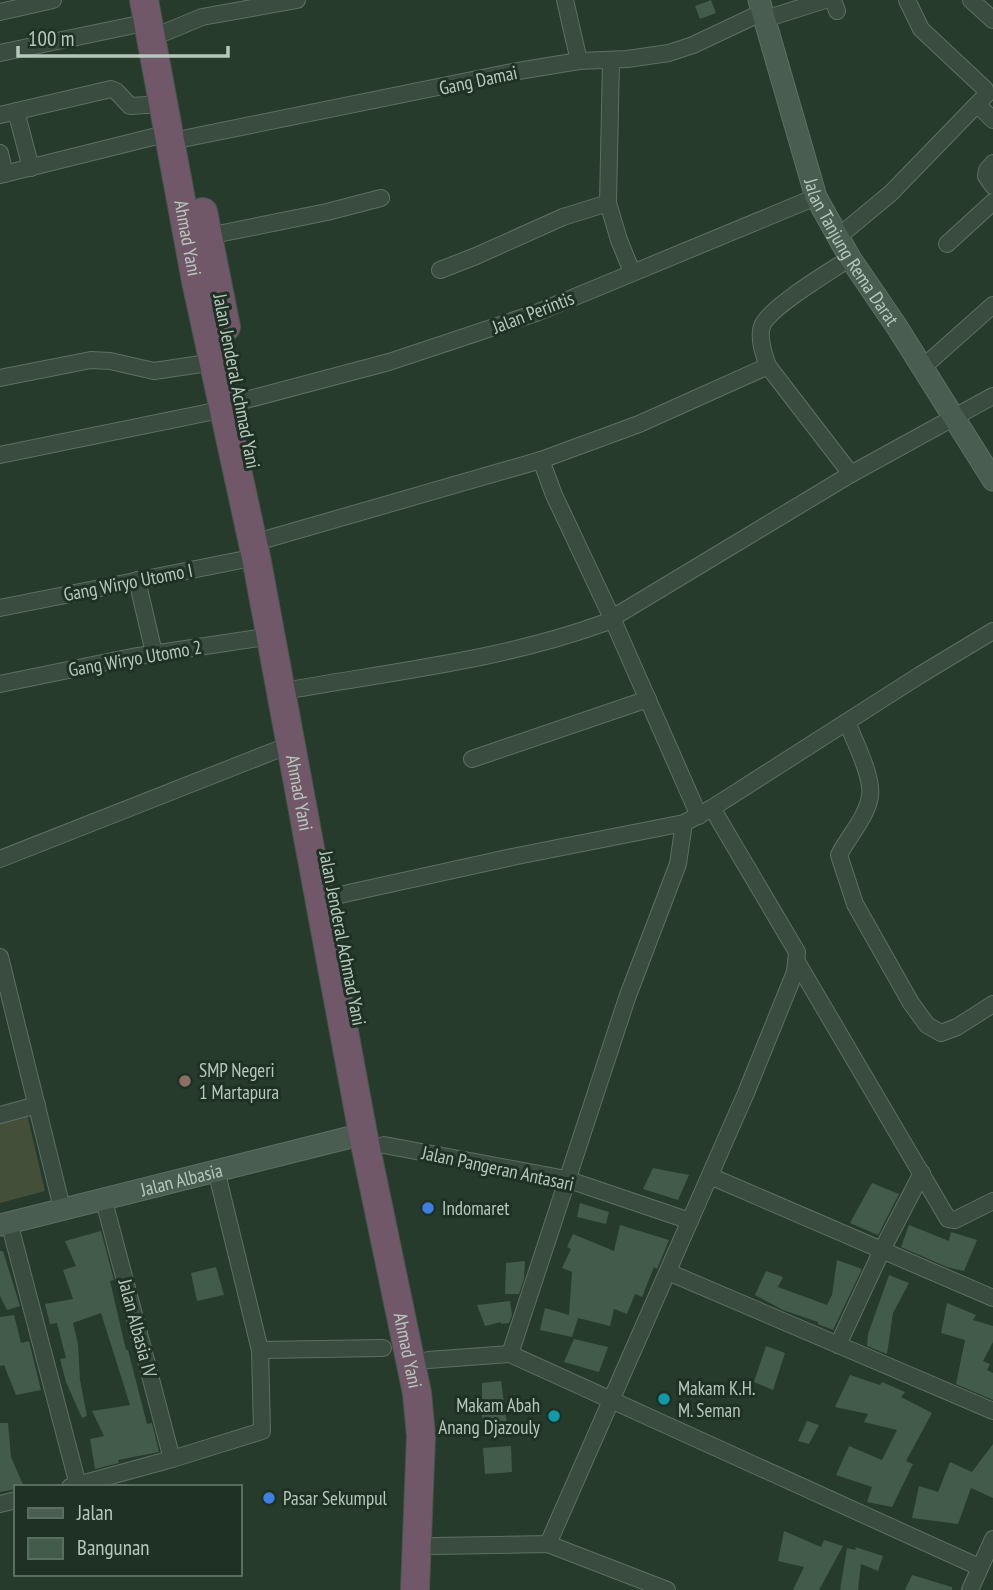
<svg xmlns="http://www.w3.org/2000/svg" width="993" height="1590" viewBox="0 0 993 1590" font-family="'PT Sans Narrow',sans-serif">
	<style>
		.green { fill: #434f39 }
		.building { fill: #435b4a }
		.lines { fill: none; stroke-linecap: round; stroke-linejoin: round }
		.street-casing { stroke: #5e6f63; stroke-width: 18 }
		.secondary-casing { stroke: #5e6f63; stroke-width: 23 }
		.highway-casing { stroke: #45574a; stroke-width: 30 }
		.street { stroke: #3a4c3f; stroke-width: 16 }
		.secondary { stroke: #495e50; stroke-width: 21 }
		.highway { stroke: #715869; stroke-width: 28 }
		.education-dot { fill: #8d6e63; stroke: #1f3124; stroke-width: 2.5 }
		.shop-dot { fill: #3f7fe0; stroke: #1f3124; stroke-width: 2.5 }
		.culture-dot { fill: #0f9aa8; stroke: #1f3124; stroke-width: 2.5 }
		.labels { text-anchor: middle; dominant-baseline: central; stroke-width: 6; stroke-linejoin: round; paint-order: stroke }
		.street-label { font-size: 19px; fill: #b6c7bc; stroke: #1f3124 }
		.poi-label { font-size: 19px; fill: #b6c7bc; stroke: #1f3124; text-anchor: start }
	</style>
	<rect width="100%" height="100%" fill="#273b2c"/>
	<polygon class="green" points="27,1114 45,1191 0,1203 0,1122"/>
	<g class="building">
		<polygon points="711,0 716,13 700,19 695,6"/>
		<polygon points="653,1168 689,1175 678,1200 643,1189"/>
		<polygon points="872,1183 899,1194 878,1235 850,1223"/>
		<polygon points="580,1203 609,1212 606,1224 577,1217"/>
		<polygon points="620,1225 669,1240 657,1269 654,1267 642,1297 635,1294 627,1314 614,1309 610,1326 578,1318 572,1337 540,1330 545,1308 569,1315 572,1272 562,1268 571,1249 567,1247 573,1234 614,1251"/>
		<polygon points="909,1225 949,1241 951,1232 977,1240 964,1271 947,1267 901,1247"/>
		<polygon points="101,1231 114,1280 110,1281 126,1350 128,1350 147,1424 152,1423 159,1452 118,1460 119,1463 95,1469 90,1439 104,1436 92,1411 130,1405 101,1313 73,1323 78,1344 80,1380 87,1416 82,1418 66,1382 60,1359 66,1358 57,1323 50,1324 45,1304 73,1299 63,1270 76,1266 65,1241"/>
		<polygon points="0,1251 3,1251 20,1306 7,1310 0,1296"/>
		<polygon points="837,1260 862,1269 833,1330 818,1324 818,1322 783,1310 755,1295 766,1271 783,1277 778,1287 827,1305 832,1295"/>
		<polygon points="525,1261 524,1279 519,1294 505,1294 506,1263"/>
		<polygon points="216,1267 224,1295 197,1301 191,1273"/>
		<polygon points="889,1275 909,1283 893,1313 887,1354 867,1346 868,1334"/>
		<polygon points="510,1301 512,1315 509,1323 501,1324 501,1322 485,1326 477,1305"/>
		<polygon points="947,1303 976,1315 973,1320 993,1326 993,1342 983,1361 990,1364 987,1370 993,1373 993,1400 956,1384 965,1340 941,1333"/>
		<polygon points="14,1315 21,1343 29,1341 41,1390 16,1395 4,1365 0,1366 0,1317"/>
		<polygon points="574,1339 608,1347 599,1372 564,1362"/>
		<polygon points="766,1346 785,1353 773,1390 754,1382"/>
		<polygon points="850,1375 880,1385 882,1382 905,1392 901,1397 932,1413 906,1461 913,1464 892,1507 867,1502 872,1487 836,1475 849,1446 882,1460 897,1430 864,1422 868,1414 835,1407"/>
		<polygon points="501,1381 507,1425 482,1423 482,1383"/>
		<polygon points="807,1421 819,1425 809,1444 798,1441"/>
		<polygon points="0,1423 8,1423 11,1457 24,1487 16,1487 16,1489 0,1492"/>
		<polygon points="993,1444 993,1498 971,1488 958,1524 912,1518 919,1486 938,1492 950,1462 972,1472"/>
		<polygon points="511,1446 512,1472 485,1474 483,1448"/>
		<polygon points="784,1531 821,1547 824,1540 843,1546 819,1590 793,1590 804,1567 778,1561"/>
		<polygon points="855,1547 883,1556 878,1571 861,1564 858,1590 840,1590 847,1548 856,1550"/>
		<polygon points="912,1575 952,1587 952,1590 905,1590"/>
	</g>
	<g class="lines">
		<defs>
			<g id="street">
				<polyline points="565,0 579,61"/>
				<polyline points="833,0 837,11"/>
				<polyline points="971,0 993,20"/>
				<polyline points="0,12 53,0"/>
				<polyline points="765,19 825,0"/>
				<polyline points="166,32 202,17 297,0"/>
				<polyline points="0,53 149,22"/>
				<polyline points="611,60 608,203 619,240 632,272"/>
				<polyline points="978,105 993,120"/>
				<polyline points="16,111 31,168"/>
				<polyline points="0,115 111,89 116,91 130,106 164,104"/>
				<polyline points="187,138 512,72 579,61 627,59 669,53 693,45 763,12"/>
				<polyline points="0,153 5,174"/>
				<polyline points="993,163 987,170 986,176 993,186"/>
				<polyline points="0,175 169,133"/>
				<polyline points="208,236 327,212 381,198"/>
				<polyline points="838,237 891,193 986,95 985,89 921,29 907,0"/>
				<polyline points="947,244 993,202"/>
				<polyline points="440,270 476,256 563,217 608,203"/>
				<polyline points="768,366 851,474"/>
				<polyline points="922,368 993,305"/>
				<polyline points="0,378 91,360 110,361 154,371 215,362"/>
				<polyline points="242,401 389,362 536,313 816,197"/>
				<polyline points="0,455 225,409"/>
				<polyline points="541,460 554,495 612,618 699,816"/>
				<path d="M 267,539 L 541,460 L 639,424 L 768,366 C 764,355 757,336 763,324 C 773,305 831,271 850,258"/>
				<polyline points="137,580 154,653"/>
				<polyline points="0,608 256,557"/>
				<polyline points="0,684 132,657 272,636"/>
				<path d="M 295,689 C 398,671 505,659 604,623 L 851,474 L 993,396"/>
				<path d="M 847,722 C 854,740 873,777 870,796 C 867,817 848,837 839,855 L 855,904 L 911,1003 L 927,1025 L 941,1033 L 957,1027 L 993,1004"/>
				<polyline points="472,759 648,699"/>
				<polyline points="684,823 678,864 627,998 510,1354 979,1567"/>
				<polyline points="0,859 292,744"/>
				<polyline points="335,896 517,856 684,823 712,808 920,675 993,631"/>
				<polyline points="0,957 62,1208"/>
				<polyline points="797,962 948,1219 955,1220 993,1201"/>
				<polyline points="0,1115 37,1105"/>
				<polyline points="384,1145 566,1179 690,1221"/>
				<polyline points="710,1176 993,1298"/>
				<polyline points="103,1197 172,1459"/>
				<polyline points="9,1222 78,1485"/>
				<polyline points="668,1272 993,1411"/>
				<polyline points="838,1345 882,1250 922,1173"/>
				<polyline points="260,1350 383,1348"/>
				<polyline points="428,1360 510,1354"/>
				<polyline points="70,1487 172,1459 262,1431 260,1350 216,1170"/>
				<polyline points="0,1504 16,1500"/>
				<polyline points="548,1544 746,1093 795,972 797,952 712,808"/>
				<polyline points="434,1546 548,1544 667,1590"/>
				<polyline points="970,1590 993,1539"/>
			</g>
			<g id="secondary">
				<path id="s1" d="M 759,0 L 816,197 L 850,258 L 897,327 L 993,480"/>
				<path id="s2" d="M 0,1225 L 363,1134"/>
			</g>
			<g id="highway">
				<path id="s3" d="M 144,0 L 196,281 L 256,557 L 363,1134 L 417,1393 L 421,1436 L 415,1590"/>
				<polyline points="203,212 226,327"/>
			</g>
		</defs>
		<use href="#street" class="street-casing"/>
		<use href="#secondary" class="secondary-casing"/>
		<use href="#highway" class="highway-casing"/>
		<use href="#street" class="street"/>
		<use href="#secondary" class="secondary"/>
		<use href="#highway" class="highway"/>
	</g>
	<circle class="education-dot" cx="185" cy="1081" r="7"/>
	<g class="shop-dot">
		<circle cx="428" cy="1208" r="7"/>
		<circle cx="269" cy="1498" r="7"/>
	</g>
	<g class="culture-dot">
		<circle cx="664" cy="1399" r="7"/>
		<circle cx="554" cy="1416" r="7"/>
	</g>
	<g class="labels">
		<g class="street-label">
			<text transform="translate(478 80) rotate(-12)">Gang Damai</text>
			<text stroke="none"><textPath href="#s3" startOffset="242">Ahmad Yani</textPath></text>
			<text stroke="none"><textPath href="#s1" startOffset="270">Jalan Tanjung Rema Darat</textPath></text>
			<text transform="translate(533 312) rotate(-21)">Jalan Perintis</text>
			<text transform="translate(237 381) rotate(79)">Jalan Jenderal Achmad Yani</text>
			<text transform="translate(128 582) rotate(-11)">Gang Wiryo Utomo I</text>
			<text transform="translate(135 658) rotate(-10)">Gang Wiryo Utomo 2</text>
			<text stroke="none"><textPath href="#s3" startOffset="808">Ahmad Yani</textPath></text>
			<text transform="translate(343 938) rotate(79)">Jalan Jenderal Achmad Yani</text>
			<text transform="translate(498 1168) rotate(12)">Jalan Pangeran Antasari</text>
			<text stroke="none"><textPath href="#s2" startOffset="187">Jalan Albasia</textPath></text>
			<text transform="translate(138 1328) rotate(75)">Jalan Albasia IV</text>
			<text stroke="none"><textPath href="#s3" startOffset="1376">Ahmad Yani</textPath></text>
		</g>
		<g class="poi-label">
			<text x="199" y="1070">SMP Negeri<tspan x="199" dy="22">1 Martapura</tspan></text>
			<text x="442" y="1208">Indomaret</text>
			<text x="678" y="1388">Makam K.H.<tspan x="678" dy="22">M. Seman</tspan></text>
			<text x="540" y="1405" text-anchor="end">Makam Abah<tspan x="540" dy="22">Anang Djazouly</tspan></text>
			<text x="283" y="1498">Pasar Sekumpul</text>
		</g>
	</g>
	<rect x="14" y="1485" width="228" height="91" fill="#1f3124" stroke="#5b6d61" stroke-width="2"/>
	<rect x="28" y="1508" width="35" height="10" fill="#495e50" stroke="#5b6d61" stroke-width="2"/>
	<text x="77" y="1520" font-size="21" fill="#b6c7bc">Jalan</text>
	<rect x="28" y="1538" width="35" height="21" fill="#435b4a" stroke="#5b6d61" stroke-width="2"/>
	<text x="77" y="1555" font-size="21" fill="#b6c7bc">Bangunan</text>
	<path d="M18 46v10h210v-10" fill="none" stroke="#b6c7bc" stroke-width="3.5"/>
	<text x="28" y="46" font-size="21" fill="#b6c7bc" stroke="#1f3124" stroke-width="5" paint-order="stroke">100 m</text>
</svg>
